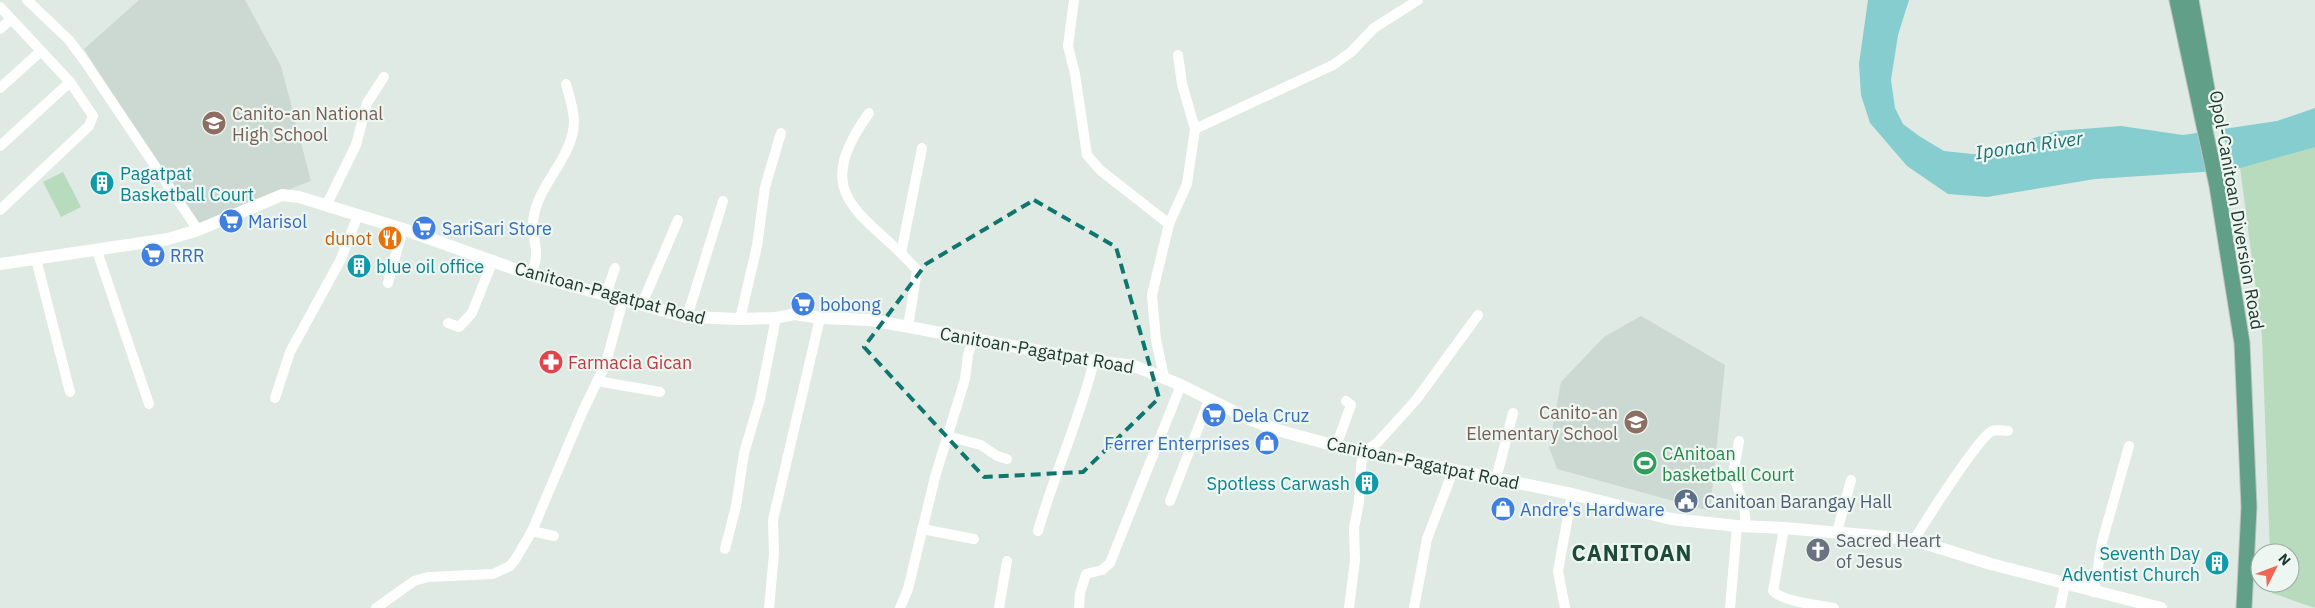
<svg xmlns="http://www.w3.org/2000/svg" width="2315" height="608" viewBox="0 0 2315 608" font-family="'IBM Plex Sans',sans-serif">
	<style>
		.built { fill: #ccd9d2 }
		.green { fill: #b7dbbc }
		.water { fill: #85cdcf }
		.pier { fill: #deeae3 }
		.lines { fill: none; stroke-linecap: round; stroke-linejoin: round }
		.primary-casing { stroke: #bcc4c1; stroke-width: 17 }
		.minor { stroke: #fff; stroke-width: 10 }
		.tertiary { stroke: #fff; stroke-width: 12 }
		.primary { stroke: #629f88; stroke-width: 15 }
		.marked { fill: none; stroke: #0f766e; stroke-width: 4; stroke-dasharray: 10 6; stroke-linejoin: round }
		.labels { text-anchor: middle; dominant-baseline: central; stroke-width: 4.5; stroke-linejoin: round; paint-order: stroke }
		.education-label { font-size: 18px; fill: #785e54; stroke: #eef6f1; text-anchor: start }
		.culture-label { font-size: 18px; fill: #0d838f; stroke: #eef6f1; text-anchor: start }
		.street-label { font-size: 18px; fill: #20392f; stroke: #eef6f1 }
		.shop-label { font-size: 18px; fill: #366cbe; stroke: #eef6f1; text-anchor: start }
		.food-label { font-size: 18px; fill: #c56008; stroke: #eef6f1; text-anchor: end }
		.health-label { font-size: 18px; fill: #be3a42; stroke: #eef6f1; text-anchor: start }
		.leisure-label { font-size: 18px; fill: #27864d; stroke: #eef6f1; text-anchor: start }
		.service-label { font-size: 18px; fill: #4e5e75; stroke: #eef6f1; text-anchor: start }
		.worship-label { font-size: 18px; fill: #5b616d; stroke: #eef6f1; text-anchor: start }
		.water-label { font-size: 19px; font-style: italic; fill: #1b7074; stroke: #eef6f1 }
		.district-label { font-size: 22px; font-weight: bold; letter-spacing: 1px; fill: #1c4b39; stroke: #eef6f1 }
	</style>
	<rect width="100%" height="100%" fill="#deeae3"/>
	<g class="built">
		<polygon points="139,0 245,0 281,66 311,181 196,226 84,49"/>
		<polygon points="1641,316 1725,365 1710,511 1557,469 1549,447 1561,382 1604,337"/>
	</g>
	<g class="green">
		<polygon points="2315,135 2315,608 2272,593 2271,583 2290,583 2290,553 2270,553 2262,336 2239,159"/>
		<polygon points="63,172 81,207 61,217 43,182"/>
	</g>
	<polygon class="water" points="1868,0 1909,0 1898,35 1891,80 1895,108 1903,124 1919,136 1944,151 1982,155 2056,131 2121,126 2183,135 2277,121 2315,108 2315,147 2233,170 2095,179 1987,197 1948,194 1907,166 1870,123 1861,95 1859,64"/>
	<polygon class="pier" points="2222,128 2232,172 2209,173 2199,131"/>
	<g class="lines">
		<defs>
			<g id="primary">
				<polyline points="2177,0 2217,186 2242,343 2249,507 2244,608"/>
				<polyline points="2191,0 2212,117"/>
			</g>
		</defs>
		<use href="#primary" class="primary-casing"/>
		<g class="minor">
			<polyline points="27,0 69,40 86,63 198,230"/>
			<polyline points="1074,0 1068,46 1075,74 1087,155 1100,170 1169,224"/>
			<polyline points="0,7 70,82 93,116 89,126 0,210"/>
			<polyline points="0,29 11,19"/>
			<polyline points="1178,55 1182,84 1195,129"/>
			<polyline points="0,88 41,51"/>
			<path d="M 869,113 C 807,199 865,211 917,270 L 908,327"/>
			<polyline points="0,146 70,82"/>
			<polyline points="327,204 356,145 367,103 384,77"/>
			<polyline points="97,251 149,404"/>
			<polyline points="901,253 922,148"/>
			<polyline points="36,259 70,392"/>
			<path d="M 531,275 C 533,269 536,262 536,256 C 537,245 531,233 533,221 C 537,184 573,159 574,122 C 574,109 569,96 566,84"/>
			<polyline points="388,283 403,229"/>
			<polyline points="606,294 615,268"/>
			<polyline points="642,304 678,220"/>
			<polyline points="687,317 723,201"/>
			<polyline points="740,319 757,246 765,187 781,133"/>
			<polyline points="448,323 459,327 472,313 493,260"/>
			<polyline points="1164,377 1156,340 1152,295 1169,224 1187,184 1195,129 1333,65 1351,52 1374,28 1418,0"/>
			<polyline points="597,381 660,392"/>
			<polyline points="275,398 290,352 341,259 358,215"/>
			<polyline points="947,436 981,445 997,456 1007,459"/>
			<polyline points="1739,441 1733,474 1744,506 1746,527"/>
			<polyline points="1336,446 1351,405 1346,401"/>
			<polyline points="1496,479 1513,413"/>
			<polyline points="1170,501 1209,400"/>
			<path d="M 1784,528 L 1773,591 C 1784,602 1818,605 1834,608"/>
			<polyline points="922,529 974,539"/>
			<polyline points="532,531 554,536"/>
			<path d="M 1038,531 C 1054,474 1080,419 1094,361"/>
			<polyline points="1837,532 1851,480"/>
			<path d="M 1914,540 C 1925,522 1978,438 1992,431 C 1997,429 2003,431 2008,431"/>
			<polyline points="725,549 736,506 744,453 760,399 776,318"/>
			<polyline points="2094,592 2102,542 2129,446"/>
			<polyline points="376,608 414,581 428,577 493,574 510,566 515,560 532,531 582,413 606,363 623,300"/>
			<polyline points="769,608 774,554 773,520 820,318"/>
			<polyline points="900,608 908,589 935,477 965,379 968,355 973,339"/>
			<polyline points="999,608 1007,561"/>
			<polyline points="1079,608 1080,593 1086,574 1102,570 1110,563 1181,385"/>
			<polyline points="1349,608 1355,560 1354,528 1359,502 1361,465 1364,452 1378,442 1416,400 1478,315"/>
			<polyline points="1414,608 1427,539 1453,471"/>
			<polyline points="1565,608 1558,571 1572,494"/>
			<polyline points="1730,608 1737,526"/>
			<polyline points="2060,608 2065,584"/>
		</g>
		<polyline class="tertiary" points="0,264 168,239 198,230 282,195 299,197 403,229 531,275 687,317 740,319 776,318 795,314 820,318 871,320 1094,361 1134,366 1181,385 1249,419 1277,430 1336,446 1572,494 1671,519 1737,526 1784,528 1911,539 1991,564 2161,608"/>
		<use href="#primary" class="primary"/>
	</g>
	<path class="marked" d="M 1034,200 L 1116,247 L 1159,398 L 1083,472 L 984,477 L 864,347 L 926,264 Z"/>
	<defs>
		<symbol id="school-disc" viewBox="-11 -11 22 22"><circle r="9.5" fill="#8d6e63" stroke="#eef6f1"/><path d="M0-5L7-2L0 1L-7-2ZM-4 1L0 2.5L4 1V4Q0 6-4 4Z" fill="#fff"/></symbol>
		<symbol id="building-disc" viewBox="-11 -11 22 22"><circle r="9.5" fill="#0f9aa8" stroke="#eef6f1"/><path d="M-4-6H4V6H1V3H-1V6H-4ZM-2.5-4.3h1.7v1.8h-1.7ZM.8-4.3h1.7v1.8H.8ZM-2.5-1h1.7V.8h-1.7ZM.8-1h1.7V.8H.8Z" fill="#fff"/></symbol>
		<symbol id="supermarket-disc" viewBox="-11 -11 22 22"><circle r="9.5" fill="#3f7fe0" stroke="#eef6f1"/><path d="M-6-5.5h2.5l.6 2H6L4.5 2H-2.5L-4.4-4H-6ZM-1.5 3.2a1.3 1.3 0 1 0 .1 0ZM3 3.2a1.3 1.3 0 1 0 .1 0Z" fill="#fff"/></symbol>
		<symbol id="restaurant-disc" viewBox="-11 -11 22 22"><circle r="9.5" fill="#e8710a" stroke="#eef6f1"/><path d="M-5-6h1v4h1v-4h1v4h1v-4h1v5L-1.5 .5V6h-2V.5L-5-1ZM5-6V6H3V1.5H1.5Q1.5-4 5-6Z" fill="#fff"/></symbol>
		<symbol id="pharmacy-disc" viewBox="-11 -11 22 22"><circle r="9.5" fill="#e0444e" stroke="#eef6f1"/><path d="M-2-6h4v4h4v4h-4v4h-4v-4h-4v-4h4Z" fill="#fff"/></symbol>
		<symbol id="shop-disc" viewBox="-11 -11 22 22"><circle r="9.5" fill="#3f7fe0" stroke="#eef6f1"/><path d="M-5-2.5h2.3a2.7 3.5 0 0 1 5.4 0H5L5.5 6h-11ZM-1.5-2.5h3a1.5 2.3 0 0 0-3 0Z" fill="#fff"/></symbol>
		<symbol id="stadium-disc" viewBox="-11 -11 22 22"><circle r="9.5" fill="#2e9e5b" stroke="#eef6f1"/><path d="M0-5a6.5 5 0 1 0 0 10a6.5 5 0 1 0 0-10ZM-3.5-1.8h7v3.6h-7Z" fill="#fff"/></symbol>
		<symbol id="civic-disc" viewBox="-11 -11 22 22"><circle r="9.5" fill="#5c6f8a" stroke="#eef6f1"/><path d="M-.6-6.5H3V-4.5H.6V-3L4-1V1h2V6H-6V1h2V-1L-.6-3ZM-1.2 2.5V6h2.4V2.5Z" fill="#fff"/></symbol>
		<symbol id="church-disc" viewBox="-11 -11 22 22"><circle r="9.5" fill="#6b7280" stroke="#eef6f1"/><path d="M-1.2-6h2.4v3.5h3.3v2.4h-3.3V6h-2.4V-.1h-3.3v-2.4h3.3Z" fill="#fff"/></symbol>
	</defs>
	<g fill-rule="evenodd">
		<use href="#school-disc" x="200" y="109" width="28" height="28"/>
		<use href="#building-disc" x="88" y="169" width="28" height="28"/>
		<use href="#supermarket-disc" x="217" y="207" width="28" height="28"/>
		<use href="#supermarket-disc" x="410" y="214" width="28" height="28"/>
		<use href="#restaurant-disc" x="376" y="224" width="28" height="28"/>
		<use href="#supermarket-disc" x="139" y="241" width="28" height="28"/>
		<use href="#building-disc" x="345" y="252" width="28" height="28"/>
		<use href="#supermarket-disc" x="789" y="290" width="28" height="28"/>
		<use href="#pharmacy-disc" x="537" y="348" width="28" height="28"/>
		<use href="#supermarket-disc" x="1200" y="401" width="28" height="28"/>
		<use href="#school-disc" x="1622" y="408" width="28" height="28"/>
		<use href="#shop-disc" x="1253" y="429" width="28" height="28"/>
		<use href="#stadium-disc" x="1631" y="449" width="28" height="28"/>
		<use href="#building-disc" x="1353" y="469" width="28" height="28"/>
		<use href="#civic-disc" x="1672" y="487" width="28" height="28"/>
		<use href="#shop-disc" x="1489" y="495" width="28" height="28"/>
		<use href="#church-disc" x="1804" y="536" width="28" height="28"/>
		<use href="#building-disc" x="2203" y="549" width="28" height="28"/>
	</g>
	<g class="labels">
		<g class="education-label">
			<text x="232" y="113">Canito-an National<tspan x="232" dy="21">High School</tspan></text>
			<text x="1618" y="412" text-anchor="end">Canito-an<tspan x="1618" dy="21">Elementary School</tspan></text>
		</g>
		<g class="culture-label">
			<text x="120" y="173">Pagatpat<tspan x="120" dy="21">Basketball Court</tspan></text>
			<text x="376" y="266">blue oil office</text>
			<text x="1350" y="483" text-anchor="end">Spotless Carwash</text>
			<text x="2200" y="553" text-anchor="end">Seventh Day<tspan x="2200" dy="21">Adventist Church</tspan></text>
		</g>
		<g class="street-label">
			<text transform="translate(2237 210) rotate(80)">Opol-Canitoan Diversion Road</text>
			<text transform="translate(610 293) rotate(15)">Canitoan-Pagatpat Road</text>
			<text transform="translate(1037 350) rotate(10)">Canitoan-Pagatpat Road</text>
			<text transform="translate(1423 463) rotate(12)">Canitoan-Pagatpat Road</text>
		</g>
		<g class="shop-label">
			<text x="248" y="221">Marisol</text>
			<text x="442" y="228">SariSari Store</text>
			<text x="170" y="255">RRR</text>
			<text x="820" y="304">bobong</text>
			<text x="1232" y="415">Dela Cruz</text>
			<text x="1250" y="443" text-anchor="end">Ferrer Enterprises</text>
			<text x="1520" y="509">Andre's Hardware</text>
		</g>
		<g class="food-label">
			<text x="372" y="238">dunot</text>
		</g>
		<g class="health-label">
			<text x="568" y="362">Farmacia Gican</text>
		</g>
		<g class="leisure-label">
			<text x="1662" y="453">CAnitoan<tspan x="1662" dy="21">basketball Court</tspan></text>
		</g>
		<g class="service-label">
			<text x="1704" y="501">Canitoan Barangay Hall</text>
		</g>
		<g class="worship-label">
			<text x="1836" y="540">Sacred Heart<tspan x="1836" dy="21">of Jesus</tspan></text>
		</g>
		<g class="water-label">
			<text transform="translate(2029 145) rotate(-8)">Iponan River</text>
		</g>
		<g class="district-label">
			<text x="1632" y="552">CANITOAN</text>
		</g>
	</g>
	<g transform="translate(2275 568) rotate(48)"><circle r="24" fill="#eef6f1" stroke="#9caaa3"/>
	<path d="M0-4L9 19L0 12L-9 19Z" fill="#f16754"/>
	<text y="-8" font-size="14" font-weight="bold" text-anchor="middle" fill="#20392f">N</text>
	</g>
</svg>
